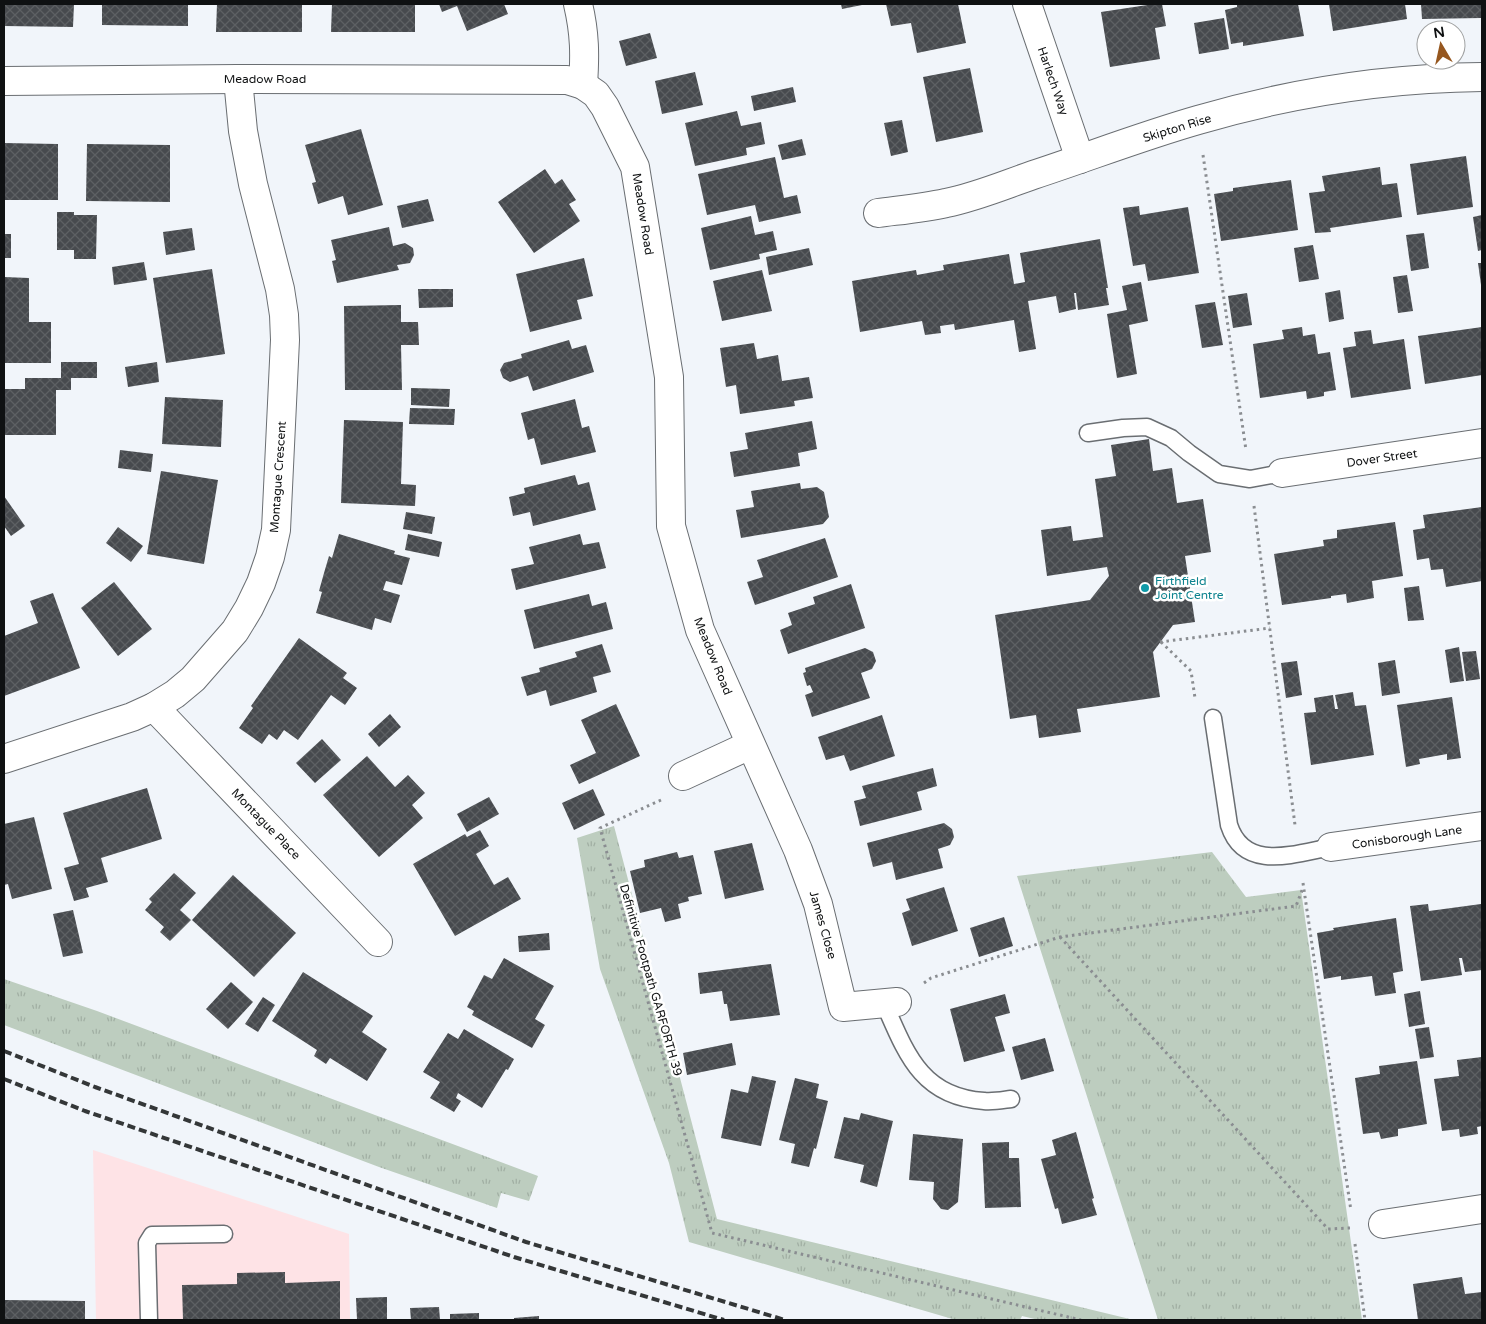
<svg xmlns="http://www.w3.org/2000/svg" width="1486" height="1324" viewBox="0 0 1486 1324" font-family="'Varela Round',sans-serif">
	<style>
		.commercial { fill: #fee3e6 }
		.grass { fill: url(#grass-tufts) }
		.building { fill: url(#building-cross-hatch) }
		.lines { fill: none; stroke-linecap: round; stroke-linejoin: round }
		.lane-casing { stroke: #6a6e72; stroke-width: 19 }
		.street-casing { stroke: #6a6e72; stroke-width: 30 }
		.path { stroke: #8a8d91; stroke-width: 3; stroke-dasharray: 2.5 4; stroke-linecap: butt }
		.lane { stroke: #fff; stroke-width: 16 }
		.street { stroke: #fff; stroke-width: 28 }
		.rail { stroke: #343738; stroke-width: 4; stroke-dasharray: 8 4; stroke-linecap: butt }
		.culture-dot { fill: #0f9aa8; stroke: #fff; stroke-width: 2 }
		.labels { text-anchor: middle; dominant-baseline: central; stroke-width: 5; stroke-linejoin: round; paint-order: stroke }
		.street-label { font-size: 12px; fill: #0f1112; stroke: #fff }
		.culture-label { font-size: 12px; fill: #0d838f; stroke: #fff; text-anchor: start }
	</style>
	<defs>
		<pattern id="grass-tufts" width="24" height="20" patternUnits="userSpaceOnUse" patternTransform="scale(1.25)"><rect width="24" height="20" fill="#bdcdbf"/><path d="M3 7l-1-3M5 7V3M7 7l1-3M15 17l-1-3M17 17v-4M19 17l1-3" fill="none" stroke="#a1afa3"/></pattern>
		<pattern id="building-cross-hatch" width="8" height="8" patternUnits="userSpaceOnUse" patternTransform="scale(1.25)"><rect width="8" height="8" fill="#474a4e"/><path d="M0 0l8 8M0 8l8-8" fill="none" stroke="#5d6063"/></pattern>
	</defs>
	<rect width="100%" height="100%" fill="#f1f5fa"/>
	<polygon class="commercial" points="93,1150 349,1234 350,1320 96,1320"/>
	<g class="grass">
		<polygon points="614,826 717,1219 1134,1320 1039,1320 1022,1316 1020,1320 956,1320 689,1242 669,1163 600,969 577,838"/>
		<polygon points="1212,852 1246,897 1301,890 1362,1320 1158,1320 1017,876"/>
		<polygon points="4,979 97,1011 538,1176 529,1201 501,1193 497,1208 379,1167 4,1025"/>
	</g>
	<g class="building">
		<polygon points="4,4 74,4 73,27 4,26"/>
		<polygon points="102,4 188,4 188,26 102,25"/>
		<polygon points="217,4 302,4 302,32 216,32"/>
		<polygon points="332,4 415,4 415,32 331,32"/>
		<polygon points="439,4 504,4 508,14 467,31 457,6 442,12"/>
		<polygon points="841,4 862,4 862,5 842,9"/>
		<polygon points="886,4 958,4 966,43 917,53 911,23 891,26"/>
		<polygon points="1154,4 1162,4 1166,26 1155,28 1160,59 1110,67 1101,12"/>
		<polygon points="1237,4 1298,4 1304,36 1243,46 1243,42 1231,44 1225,10 1237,7"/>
		<polygon points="1329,4 1405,4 1407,19 1333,31"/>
		<polygon points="1421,4 1481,4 1481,18 1422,19"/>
		<polygon points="1224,18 1229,49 1199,54 1194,23"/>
		<polygon points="650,33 657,58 626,66 619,41"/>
		<polygon points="970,68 983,132 936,142 923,77"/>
		<polygon points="695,72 703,105 662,114 655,81"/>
		<polygon points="793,87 796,102 754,111 751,96"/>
		<polygon points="737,111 741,126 761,122 765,144 746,148 747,155 695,166 685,123"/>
		<polygon points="902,120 908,152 891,156 884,123"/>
		<polygon points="361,129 383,205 348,215 343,196 318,204 312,183 316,182 305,145"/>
		<polygon points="802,139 806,155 782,160 778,145"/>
		<polygon points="4,143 58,144 58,200 4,200"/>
		<polygon points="87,144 170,145 170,202 86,201"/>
		<polygon points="1466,156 1473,207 1417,215 1410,164"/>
		<polygon points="775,157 784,198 797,195 801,213 759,222 755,205 707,215 698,174"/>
		<polygon points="1380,167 1382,185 1397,183 1402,217 1330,228 1331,232 1315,233 1309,193 1325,191 1322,176"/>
		<polygon points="545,169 555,184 562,179 576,200 569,204 580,221 534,253 498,202"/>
		<polygon points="1291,180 1298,230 1221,241 1214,194 1233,191 1233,188"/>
		<polygon points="428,199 434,221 402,228 397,206"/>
		<polygon points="1139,206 1140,215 1188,207 1199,273 1148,281 1145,264 1133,266 1123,208"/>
		<polygon points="57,212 74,212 74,215 97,215 96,259 74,259 74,250 57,250"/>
		<polygon points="1482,215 1482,250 1478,251 1473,217"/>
		<polygon points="751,216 755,235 773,231 777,250 759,254 760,259 710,270 701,228"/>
		<polygon points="389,227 393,246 405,243 413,248 414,255 410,263 397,265 399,270 337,283 332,261 336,260 331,240"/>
		<polygon points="192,228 195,250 166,255 163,232"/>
		<polygon points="1424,233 1429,268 1411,271 1406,235"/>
		<rect x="4" y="234" width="7" height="24"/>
		<polygon points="1100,239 1108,288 1106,288 1109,305 1078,310 1076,293 1074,293 1076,309 1059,313 1056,296 1028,301 1036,349 1019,352 1014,320 955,330 954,324 940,326 941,333 925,335 922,321 860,332 852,281 916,270 917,275 944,270 943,265 1009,254 1014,284 1025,282 1020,253"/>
		<polygon points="1313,245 1319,279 1299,282 1294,248"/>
		<polygon points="809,248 813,265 769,275 766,257"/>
		<polygon points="584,258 593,296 577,300 582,319 530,332 516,274"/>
		<polygon points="144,262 147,280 114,285 112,267"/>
		<polygon points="1478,263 1482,263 1482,285 1481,285"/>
		<polygon points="212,269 225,354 166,363 153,278"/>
		<polygon points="762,270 772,311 722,321 713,281"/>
		<polygon points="1407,275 1413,311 1398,313 1393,277"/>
		<polygon points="4,277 29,278 29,322 51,322 51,363 4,363"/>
		<polygon points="1141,282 1148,321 1129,325 1137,374 1117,378 1107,314 1127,310 1122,286"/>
		<polygon points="418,289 453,289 453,307 419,308"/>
		<polygon points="1340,290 1344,319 1329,322 1325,293"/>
		<polygon points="1247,293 1252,325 1233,328 1228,296"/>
		<polygon points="1215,302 1223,345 1202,348 1195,305"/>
		<polygon points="401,305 401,322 418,322 419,345 401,345 402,390 345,390 344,306"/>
		<polygon points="1302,327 1303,336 1315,334 1318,354 1330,352 1336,390 1324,392 1324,396 1307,399 1306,391 1260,398 1253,344 1284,339 1282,330"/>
		<polygon points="1482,327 1482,375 1425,384 1418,336"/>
		<polygon points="1371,330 1373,344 1404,339 1411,389 1351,398 1343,348 1356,346 1354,332"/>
		<polygon points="569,340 572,349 586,345 594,372 533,391 528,376 510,382 503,378 500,370 504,363 522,358 521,354"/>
		<polygon points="754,343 757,359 778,355 782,381 809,377 813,398 794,401 795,406 740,414 736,385 726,387 720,348"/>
		<polygon points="61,362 97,362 97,378 71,378 71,390 56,390 56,435 4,435 4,389 25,389 25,378 61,378"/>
		<polygon points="157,362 159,382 128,387 125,367"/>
		<polygon points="411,388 450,389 449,407 411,405"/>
		<polygon points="165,397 223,400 221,447 162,444"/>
		<polygon points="575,399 582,428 589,426 596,452 541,465 534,438 528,440 521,413"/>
		<polygon points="410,408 455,409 454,425 409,424"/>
		<polygon points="344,420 403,422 401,484 416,485 415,506 341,503"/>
		<polygon points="812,421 817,449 798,453 800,466 734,477 730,452 748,449 745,433"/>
		<polygon points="1149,439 1153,471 1172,468 1177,503 1203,499 1211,552 1185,556 1195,622 1173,625 1153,652 1160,697 1077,709 1081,732 1039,738 1036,715 1010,719 995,615 1090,600 1109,576 1107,567 1047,576 1041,530 1071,526 1073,541 1103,537 1095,479 1116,476 1111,445"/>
		<polygon points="120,450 153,454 151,472 118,468"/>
		<polygon points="161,471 218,480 204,564 147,554"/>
		<polygon points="575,475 578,485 589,482 596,510 533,526 530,512 513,516 509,497 525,493 524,488"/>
		<polygon points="800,483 801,489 817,487 824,492 829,517 823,524 741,538 736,510 754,507 751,491"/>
		<polygon points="4,496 25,526 11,536 4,526"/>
		<polygon points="1482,507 1482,581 1446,587 1443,569 1431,570 1429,558 1417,560 1413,530 1425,528 1423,515"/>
		<polygon points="406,512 435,517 432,534 403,529"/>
		<polygon points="1395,522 1403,576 1372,581 1374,598 1347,603 1346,594 1331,596 1331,598 1282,605 1274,554 1324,546 1323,540 1337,538 1337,530"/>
		<polygon points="118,527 143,546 131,562 106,543"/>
		<polygon points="339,534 395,551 394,554 410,558 402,585 386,581 383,590 400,595 391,623 375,618 372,630 316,613 322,592 319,591 324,573 329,556 332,558"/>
		<polygon points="408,534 442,542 439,557 405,550"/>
		<polygon points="580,534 583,545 599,542 606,568 516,590 511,569 534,564 529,547"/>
		<polygon points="825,538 838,577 755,605 747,582 763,577 757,560"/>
		<polygon points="114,582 152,629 118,656 81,608"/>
		<polygon points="851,584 865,628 788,654 780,630 792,625 788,613 815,604 813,597"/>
		<polygon points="1419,586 1424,620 1408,621 1404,588"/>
		<polygon points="53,593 80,668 4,696 4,636 38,623 30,601"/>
		<polygon points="589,594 592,606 606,602 613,629 534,649 524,610"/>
		<polygon points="299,638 347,673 343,678 357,688 345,705 331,695 298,740 284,730 277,740 269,734 262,744 239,728 253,708 251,706"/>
		<polygon points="602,644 611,672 593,677 597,692 550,706 546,690 527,696 521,677 540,672 539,668 577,657 575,652"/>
		<polygon points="1459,647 1464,681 1450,683 1445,650"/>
		<polygon points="865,648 873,652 876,661 872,669 861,673 870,698 812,717 805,695 813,692 810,685 807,686 803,673 806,672 805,668"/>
		<polygon points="1476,651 1480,679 1466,681 1462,652"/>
		<polygon points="1395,660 1400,693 1382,696 1378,663"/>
		<polygon points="1297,661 1302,695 1286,698 1281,663"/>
		<polygon points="1353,692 1355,706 1366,705 1374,755 1311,765 1304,713 1316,712 1314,698 1333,695 1335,709 1338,709 1335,695"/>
		<polygon points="1452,697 1461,758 1447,760 1447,754 1419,759 1420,764 1406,767 1397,705"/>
		<polygon points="616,704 640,756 579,784 570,765 596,753 581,720"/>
		<polygon points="390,714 401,727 379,747 368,734"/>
		<polygon points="882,715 895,756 850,771 844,755 826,760 818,737"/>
		<polygon points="322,739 341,760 315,783 296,763"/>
		<polygon points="367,756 395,787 408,775 425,793 412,805 423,818 379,857 323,795"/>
		<polygon points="933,768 937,786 917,792 922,810 860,826 854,801 866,798 862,786"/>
		<polygon points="147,788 162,839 101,858 108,882 86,888 89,897 74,901 64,868 79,864 63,813"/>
		<polygon points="593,789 605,815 574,830 562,803"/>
		<polygon points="489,797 499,814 467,832 457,814"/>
		<polygon points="34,817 52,889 12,899 8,884 4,885 4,824"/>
		<polygon points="944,823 952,829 954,837 950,845 938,849 943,868 896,880 892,862 873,867 867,843"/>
		<polygon points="480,830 489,846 476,854 494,885 508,877 521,899 455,936 413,864 465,834 467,837"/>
		<polygon points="752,843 764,890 725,899 714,851"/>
		<polygon points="677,852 679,858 693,855 702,894 688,897 689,901 678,904 681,918 665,922 661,908 640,913 630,871 645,867 644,860"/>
		<polygon points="174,873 196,893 180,910 191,920 170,941 160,932 164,927 145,910 152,902 149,899"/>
		<polygon points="233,875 296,933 254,977 192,920"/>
		<polygon points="944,887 958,931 912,946 902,913 910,910 906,899"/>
		<polygon points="1428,904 1429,911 1481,904 1482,970 1465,972 1462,958 1459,958 1462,975 1421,981 1410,906"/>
		<polygon points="73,910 83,953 63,957 53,914"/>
		<polygon points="1004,917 1013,946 979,957 970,928"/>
		<polygon points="1396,918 1403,971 1393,973 1396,993 1375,996 1372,976 1341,980 1341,976 1324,979 1317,933 1334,930 1333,928"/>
		<polygon points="549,933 550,950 519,952 518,936"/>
		<polygon points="504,958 554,986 535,1019 545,1025 532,1048 472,1015 474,1011 467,1007 484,975 492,979"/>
		<polygon points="771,964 780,1015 730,1021 727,1004 724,1004 722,991 700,994 698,973"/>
		<polygon points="303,972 373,1016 362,1032 387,1049 367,1081 330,1058 326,1064 314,1056 317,1050 272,1021"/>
		<polygon points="231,982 253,1002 228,1029 206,1009"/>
		<polygon points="1420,991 1425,1024 1409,1027 1404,994"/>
		<polygon points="1005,994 1010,1013 995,1017 1005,1051 964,1062 950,1009"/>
		<polygon points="263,997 275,1005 258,1032 245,1024"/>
		<polygon points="1429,1027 1434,1057 1420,1059 1415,1029"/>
		<polygon points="464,1029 514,1059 508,1070 506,1069 482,1108 458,1093 456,1098 461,1101 454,1112 430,1098 440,1082 423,1072 448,1033 458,1039"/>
		<polygon points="1045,1038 1054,1071 1021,1080 1012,1047"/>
		<polygon points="732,1043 736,1065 687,1075 683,1053"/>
		<polygon points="1482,1057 1482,1126 1477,1127 1478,1134 1460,1137 1459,1129 1442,1131 1434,1079 1459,1076 1457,1060"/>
		<polygon points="1417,1061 1427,1124 1398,1129 1398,1136 1381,1139 1379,1132 1363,1134 1355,1078 1380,1074 1379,1066"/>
		<polygon points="752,1076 776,1081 761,1146 721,1138 731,1089 748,1093"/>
		<polygon points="795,1078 819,1084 816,1098 828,1101 816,1149 814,1148 809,1167 791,1163 795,1144 779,1140"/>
		<polygon points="861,1113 893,1121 877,1187 860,1182 864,1165 834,1158 844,1117 859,1120"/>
		<polygon points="1076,1132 1094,1198 1092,1199 1097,1215 1062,1224 1058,1208 1055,1209 1041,1159 1056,1155 1052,1140"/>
		<polygon points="913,1134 963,1139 958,1202 948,1210 941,1209 933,1199 934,1182 909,1180"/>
		<polygon points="1009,1142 1009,1158 1019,1158 1021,1207 985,1208 982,1143"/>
		<polygon points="285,1272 285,1283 340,1281 340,1320 183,1320 182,1285 237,1284 237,1273"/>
		<polygon points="1462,1277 1465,1294 1482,1292 1482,1320 1418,1320 1413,1284"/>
		<polygon points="387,1297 387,1320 357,1320 356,1298"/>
		<polygon points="4,1300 85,1301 85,1320 4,1320"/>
		<polygon points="439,1307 440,1320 411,1320 410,1308"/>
		<polygon points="479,1313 479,1320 450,1320 450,1314"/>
		<polygon points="539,1316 539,1320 514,1320 514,1318"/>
	</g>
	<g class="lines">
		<defs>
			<g id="lane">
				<polyline points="1088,433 1123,428 1147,427 1171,438 1189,453 1219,474 1250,479 1282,473"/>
				<path d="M 1213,718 L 1229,825 C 1244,872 1294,854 1331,847"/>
				<path d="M 884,1003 C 906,1053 921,1097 984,1101 C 993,1102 1003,1100 1011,1099"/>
				<polyline points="149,1320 147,1243 152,1235 224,1234"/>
			</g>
			<g id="street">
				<path d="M 578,4 C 585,34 585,55 583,85"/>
				<polyline points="1027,4 1080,159"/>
				<polyline points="4,81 238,79 567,80 583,85 596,94 605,107 635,167 669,377 671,526 700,630 798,850 818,904 843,1007 897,1002"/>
				<path d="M 878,213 C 901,210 924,208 946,203 C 976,197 1004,185 1033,175 C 1088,157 1142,136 1198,120 C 1290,93 1387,78 1482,77"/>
				<polyline points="1282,473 1482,443"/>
				<polyline points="154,707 378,942"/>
				<polyline points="4,759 132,717 154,707 175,694 193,679 235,631 249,608 261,583 270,557 276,530 285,340 284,315 280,289 253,184 243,131 238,79"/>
				<polyline points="683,776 750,745"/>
				<polyline points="1331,847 1482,826"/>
				<polyline points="1383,1224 1482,1209"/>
			</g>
		</defs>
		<use href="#lane" class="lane-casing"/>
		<use href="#street" class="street-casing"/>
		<g class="path">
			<polyline points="1203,155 1246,450"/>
			<polyline points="1254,506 1295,825"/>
			<polyline points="1160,642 1270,628"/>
			<polyline points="1161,642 1191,671 1195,698"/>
			<polyline points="661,800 600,828 712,1233 1081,1320"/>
			<polyline points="1303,883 1351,1211"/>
			<polyline points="1060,937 1328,1229 1350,1228"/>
			<polyline points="924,983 931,978 1060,937 1296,906 1303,888"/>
			<polyline points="1355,1244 1365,1320"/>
		</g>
		<use href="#lane" class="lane"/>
		<use href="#street" class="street"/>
		<g class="rail">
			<polyline points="4,1051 95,1087 526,1242 785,1320"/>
			<polyline points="4,1079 85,1111 514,1257 724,1320"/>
		</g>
	</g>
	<circle class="culture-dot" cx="1145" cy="588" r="5"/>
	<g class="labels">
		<g class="street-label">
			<text x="265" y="79">Meadow Road</text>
			<text transform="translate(1053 81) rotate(71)">Harlech Way</text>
			<text transform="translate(1177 128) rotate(-17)">Skipton Rise</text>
			<text transform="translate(643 214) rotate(81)">Meadow Road</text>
			<text transform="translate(1382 458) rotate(-8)">Dover Street</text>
			<text transform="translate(278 477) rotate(-86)">Montague Crescent</text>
			<text transform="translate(713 656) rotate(68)">Meadow Road</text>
			<text transform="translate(266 824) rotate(46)">Montague Place</text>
			<text transform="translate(1407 837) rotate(-8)">Conisborough Lane</text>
			<text transform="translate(823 925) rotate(74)">James Close</text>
			<text transform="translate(651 980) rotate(74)">Definitive Footpath GARFORTH 39</text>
		</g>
		<g class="culture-label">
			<text x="1155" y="581">Firthfield<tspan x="1155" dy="14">Joint Centre</tspan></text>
		</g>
	</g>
	<rect width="1486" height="1324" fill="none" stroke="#0f1112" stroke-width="10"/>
	<g transform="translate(1441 45) rotate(351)"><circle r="24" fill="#ffffff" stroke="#9fa0a0"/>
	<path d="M0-4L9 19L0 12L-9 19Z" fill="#96571f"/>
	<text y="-8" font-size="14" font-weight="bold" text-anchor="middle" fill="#0f1112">N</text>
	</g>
</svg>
